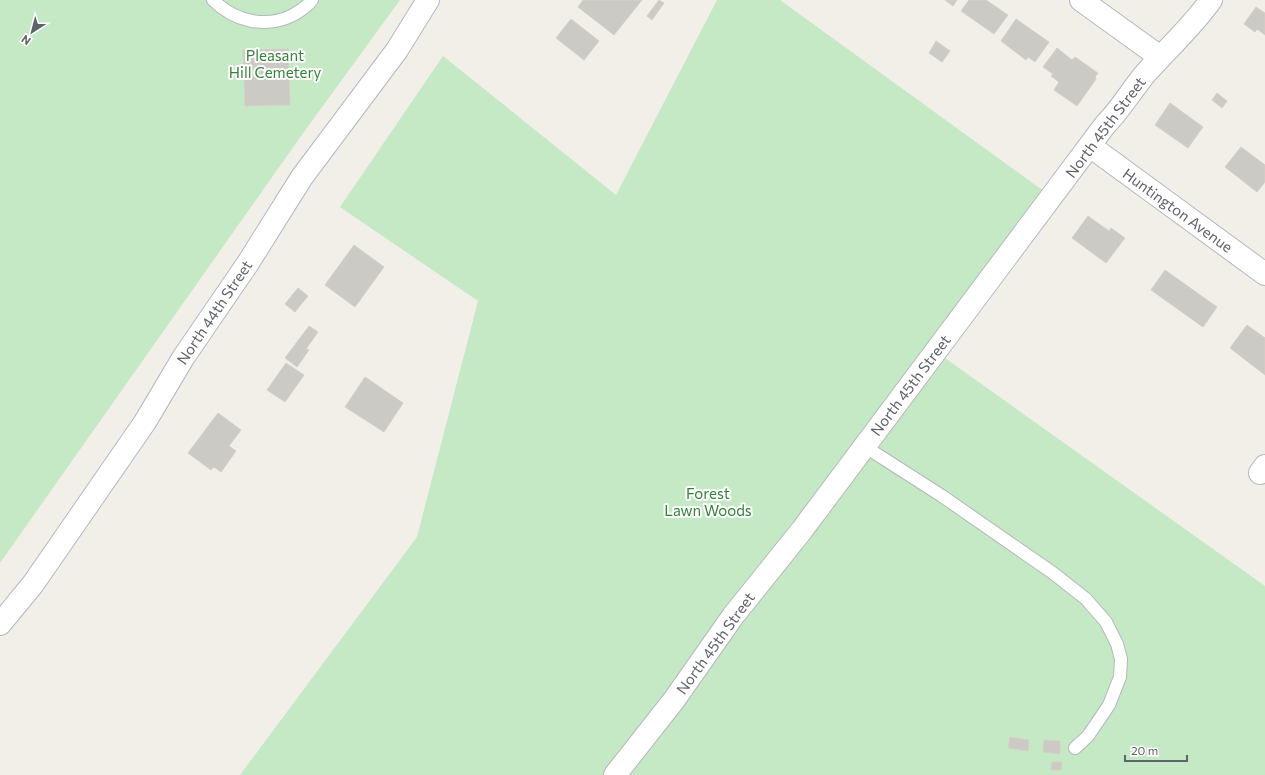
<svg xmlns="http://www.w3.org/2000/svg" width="1265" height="775" viewBox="0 0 1265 775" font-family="Commissioner,sans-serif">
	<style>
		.green { fill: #c5e8c5 }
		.building { fill: #cccac5; stroke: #d6d1c6 }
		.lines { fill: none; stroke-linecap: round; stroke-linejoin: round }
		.service-casing { stroke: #b5b8bc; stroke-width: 14 }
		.minor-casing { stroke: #b5b8bc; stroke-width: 24 }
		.service { stroke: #fff; stroke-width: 12 }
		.minor { stroke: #fff; stroke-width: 22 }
		.labels { text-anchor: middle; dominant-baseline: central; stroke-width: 4; stroke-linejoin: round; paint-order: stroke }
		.park-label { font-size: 15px; fill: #348238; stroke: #fff }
		.street-label { font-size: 15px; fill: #5f6368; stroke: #fff }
	</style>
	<rect width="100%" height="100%" fill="#f1efe8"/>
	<g class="green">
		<polygon points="0,0 400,0 301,136 0,563"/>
		<polygon points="717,0 780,0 1052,197 935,351 1265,586 1265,775 240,775 417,537 478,301 340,207 443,56 616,195"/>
	</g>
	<g class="building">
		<polygon points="583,0 642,0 614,35 578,7"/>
		<polygon points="659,0 664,3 652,20 647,16"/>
		<polygon points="945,0 957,0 953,6"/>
		<polygon points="969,0 986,0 1008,15 994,34 961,11"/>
		<polygon points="1256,7 1265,13 1265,35 1257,29 1255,32 1244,24"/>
		<polygon points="571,19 599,41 584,60 556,38"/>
		<polygon points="1016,19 1049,42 1035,62 1028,57 1026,60 1001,41"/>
		<polygon points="936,41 950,51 942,62 929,53"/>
		<polygon points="1057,48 1072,60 1075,57 1098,73 1095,77 1096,79 1077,106 1054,90 1059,82 1051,76 1053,74 1043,67"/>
		<polygon points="288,49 290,105 245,106 243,50"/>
		<polygon points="1217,93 1227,101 1222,108 1212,100"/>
		<polygon points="1170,103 1203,127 1188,148 1155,125"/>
		<polygon points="1241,147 1265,165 1265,182 1257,192 1225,167"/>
		<polygon points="1088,216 1109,231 1111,228 1125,238 1106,263 1072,238"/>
		<polygon points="354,245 384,267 355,307 325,285"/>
		<polygon points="1165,270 1217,307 1203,327 1151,290"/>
		<polygon points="298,288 308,296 295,312 285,304"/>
		<polygon points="1247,325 1265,338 1265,375 1230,348"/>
		<polygon points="309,326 318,332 306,349 309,350 297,367 285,358"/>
		<polygon points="286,363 304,375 285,402 267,390"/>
		<polygon points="365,377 403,403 384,432 345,407"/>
		<polygon points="218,413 241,430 229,446 236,451 221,472 214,467 211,470 188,453"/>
		<polygon points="1010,737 1029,740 1028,751 1008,748"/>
		<polygon points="1044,740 1060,741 1060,754 1043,752"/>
		<polygon points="1052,762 1062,762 1061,770 1051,770"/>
	</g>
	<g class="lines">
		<defs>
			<g id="service">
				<path d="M 213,0 C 234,21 265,29 293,15 C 300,11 307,7 312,0"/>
				<polyline points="864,446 942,496 1053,573 1086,599 1106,622 1117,644 1121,659 1120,677 1109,705 1088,736 1075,748"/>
			</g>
			<g id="minor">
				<polyline points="1081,0 1160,57"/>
				<polyline points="1090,146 1265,274"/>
				<polyline points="1260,473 1265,466"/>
				<polyline points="0,624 33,584 145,422 183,358 248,263 302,177 397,50 428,0"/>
				<path d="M 615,775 L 674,700 L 733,616 L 802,530 L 1105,125 C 1120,110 1131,91 1145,74 C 1167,49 1192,27 1211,0"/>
			</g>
		</defs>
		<use href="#service" class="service-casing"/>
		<use href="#minor" class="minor-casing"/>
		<use href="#service" class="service"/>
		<use href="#minor" class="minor"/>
	</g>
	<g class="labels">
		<g class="park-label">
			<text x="275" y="55">Pleasant<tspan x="275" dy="17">Hill Cemetery</tspan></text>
			<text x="708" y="493">Forest<tspan x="708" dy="17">Lawn Woods</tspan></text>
		</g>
		<g class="street-label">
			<text transform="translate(1105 127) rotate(-53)">North 45th Street</text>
			<text transform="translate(1178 210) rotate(36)">Huntington Avenue</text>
			<text transform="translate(214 312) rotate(-56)">North 44th Street</text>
			<text transform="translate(910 385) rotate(-53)">North 45th Street</text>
			<text transform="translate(715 643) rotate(-54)">North 45th Street</text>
		</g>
	</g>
	<g transform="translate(32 32) rotate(216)" stroke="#ffffff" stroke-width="3" paint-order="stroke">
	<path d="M0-3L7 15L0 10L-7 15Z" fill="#5f6368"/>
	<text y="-6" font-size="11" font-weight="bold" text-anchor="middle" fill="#5f6368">N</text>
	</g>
	<path d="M1125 755v6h62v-6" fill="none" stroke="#5f6368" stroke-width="2"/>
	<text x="1131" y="755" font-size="12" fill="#5f6368" stroke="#ffffff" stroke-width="3" paint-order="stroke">20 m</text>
</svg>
